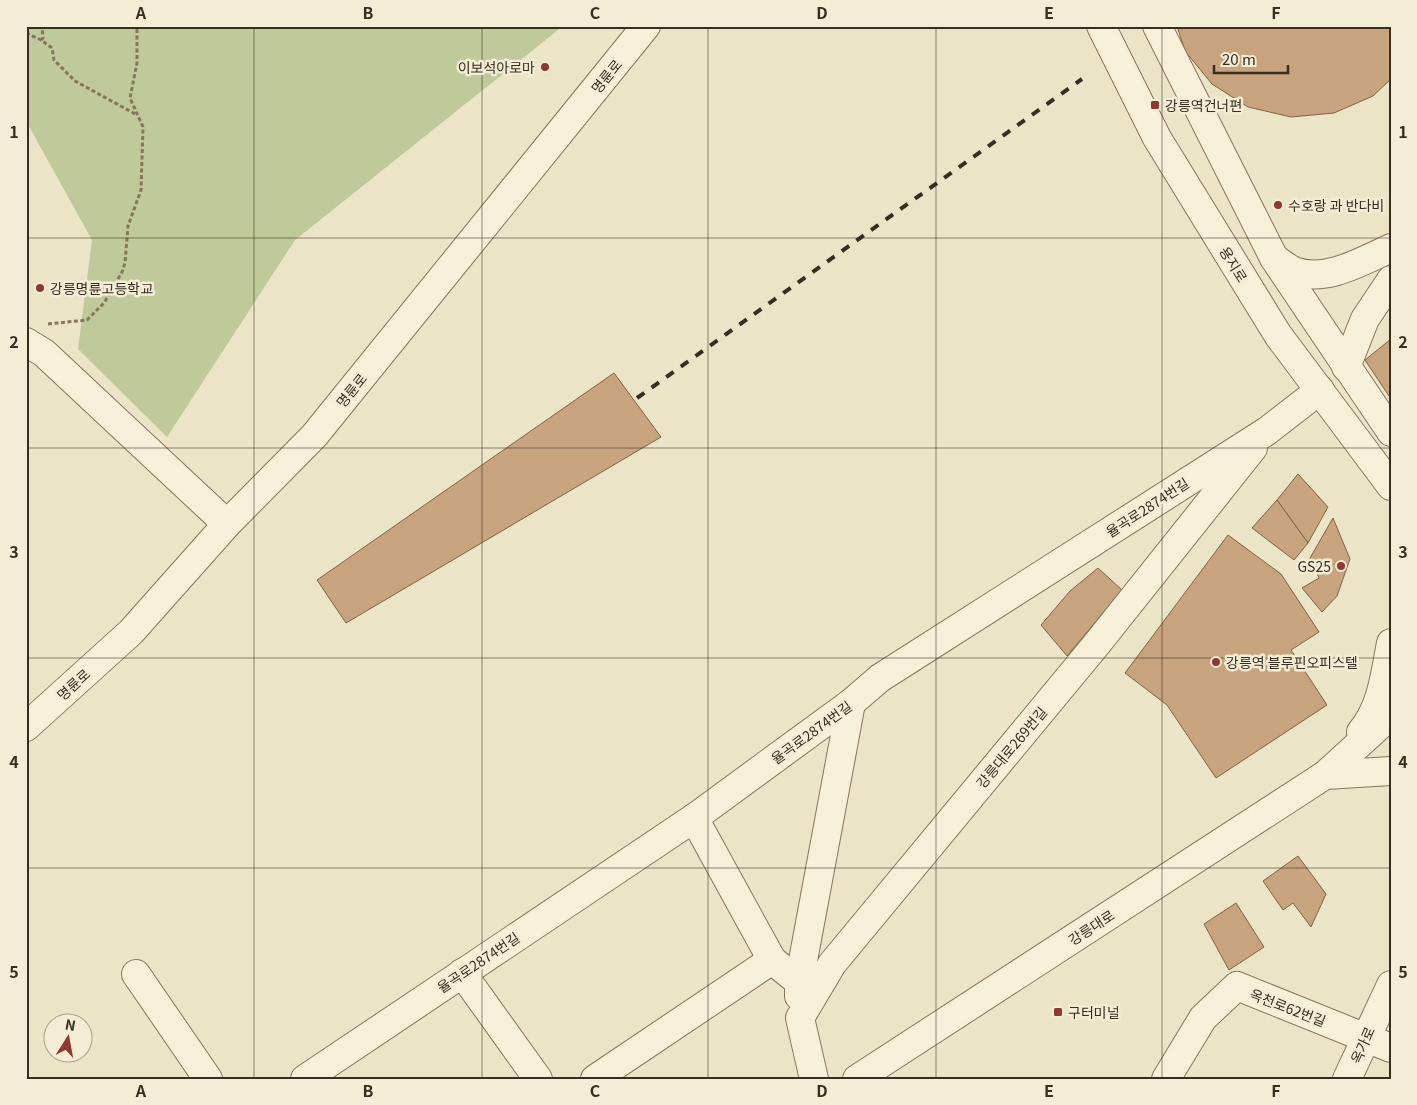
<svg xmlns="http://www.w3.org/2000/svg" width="1417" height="1105" viewBox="0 0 1417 1105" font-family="Georgia,'Noto Sans KR',serif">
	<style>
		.green { fill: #bfc99a }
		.building { fill: #c7a37e; stroke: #836344 }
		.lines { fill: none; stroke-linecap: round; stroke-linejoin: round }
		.minor-casing { stroke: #85765d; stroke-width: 30 }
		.path { stroke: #85765d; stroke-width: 3; stroke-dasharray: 4 2.5; stroke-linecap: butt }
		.minor { stroke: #f7f0d9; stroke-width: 28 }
		.rail { stroke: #372d20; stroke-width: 4; stroke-dasharray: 9 9; stroke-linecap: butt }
		.grid { fill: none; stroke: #372d20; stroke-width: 1; stroke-opacity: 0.55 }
		.poi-dot { fill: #903931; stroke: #f3edd5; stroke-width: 2 }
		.labels { text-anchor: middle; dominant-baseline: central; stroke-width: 5; stroke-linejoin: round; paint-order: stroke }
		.poi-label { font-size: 14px; fill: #372d20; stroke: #f3edd5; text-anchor: start }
		.street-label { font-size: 14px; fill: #372d20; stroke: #f3edd5 }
		.neatline { fill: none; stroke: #372d20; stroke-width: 2 }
		.grid-label { font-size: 16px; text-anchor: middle; font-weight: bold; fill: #372d20 }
	</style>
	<rect width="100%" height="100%" fill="#ebe4c6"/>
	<polygon class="green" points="26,26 563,26 295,240 167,437 78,349 92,240 26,121"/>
	<g class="building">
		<polygon points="1177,26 1391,26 1391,79 1373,96 1334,113 1291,117 1248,107 1212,84 1185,51"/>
		<polygon points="1391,339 1391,395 1389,396 1365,360"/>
		<polygon points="614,373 661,437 346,623 317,580"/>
		<polygon points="1298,474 1328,507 1308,543 1277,500"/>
		<polygon points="1277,500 1308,543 1294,560 1252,528"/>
		<polygon points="1333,518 1350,559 1337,596 1322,612 1302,588 1319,578 1310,558"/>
		<polygon points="1228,535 1281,574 1319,632 1291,650 1327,705 1216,778 1167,705 1125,673"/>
		<polygon points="1098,568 1122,590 1067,656 1041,625 1070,591"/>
		<polygon points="1298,856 1326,894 1311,927 1293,903 1283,910 1263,881"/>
		<polygon points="1236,903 1264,947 1229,970 1204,924"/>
	</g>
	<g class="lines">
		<defs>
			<g id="minor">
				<polyline points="1101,26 1157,138 1278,335 1391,486"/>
				<polyline points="1157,26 1274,258 1391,432"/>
				<path d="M 1274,258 C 1280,262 1287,268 1294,271 C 1326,283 1362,261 1391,248"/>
				<polyline points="26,342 44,353 227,524"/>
				<polyline points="1346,367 1365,319 1391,280"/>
				<polyline points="26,727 131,632 227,524 314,436 646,26"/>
				<path d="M 1361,732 C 1382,707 1385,674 1391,643"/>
				<polyline points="1325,775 1391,771"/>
				<polyline points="694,818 772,960 799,982 799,996"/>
				<polyline points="462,973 538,1079"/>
				<polyline points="136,974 208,1079"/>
				<polyline points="799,982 851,703"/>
				<polyline points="305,1079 694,818 851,703 880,678 1267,431 1320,390"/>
				<polyline points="595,1079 772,960"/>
				<polyline points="814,1079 800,1018 832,964 1096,645 1253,448"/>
				<polyline points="857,1079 1325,775 1391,715"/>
				<polyline points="1166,1079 1203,1018 1237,986 1391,1048"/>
				<polyline points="1347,1079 1391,985"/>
			</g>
		</defs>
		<use href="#minor" class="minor-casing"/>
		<g class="path">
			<polyline points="26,33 41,40 52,48 54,60 75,81 137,115"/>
			<polyline points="41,40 43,38 42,26"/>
			<polyline points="48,324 87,320 104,303 122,272 125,263 128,226 141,190 143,127 130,98 137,63 137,26"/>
		</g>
		<use href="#minor" class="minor"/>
		<polyline class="rail" points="637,398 1082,79"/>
	</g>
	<path class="grid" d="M 254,26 L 254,1079M 482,26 L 482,1079M 708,26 L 708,1079M 936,26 L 936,1079M 1162,26 L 1162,1079M 26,238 L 1391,238M 26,448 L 1391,448M 26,658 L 1391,658M 26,868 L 1391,868"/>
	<g class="poi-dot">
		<circle cx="545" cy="67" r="5"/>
		<rect x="1150" y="100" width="10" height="10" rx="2.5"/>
		<circle cx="1278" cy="205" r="5"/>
		<circle cx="40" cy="288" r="5"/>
		<circle cx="1341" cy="566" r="5"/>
		<circle cx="1216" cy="662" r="5"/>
		<rect x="1053" y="1007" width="10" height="10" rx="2.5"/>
	</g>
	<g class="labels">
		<g class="poi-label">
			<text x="535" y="67" text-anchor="end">이보석아로마</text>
			<text x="1165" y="105">강릉역건너편</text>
			<text x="1288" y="205">수호랑 과 반다비</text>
			<text x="50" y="288">강릉명륜고등학교</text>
			<text x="1331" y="566" text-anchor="end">GS25</text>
			<text x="1226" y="662">강릉역 블루핀오피스텔</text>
			<text x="1068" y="1012">구터미널</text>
		</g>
		<g class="street-label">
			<text transform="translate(606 76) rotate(-51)">명륜로</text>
			<text transform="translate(1234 264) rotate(58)">용지로</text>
			<text transform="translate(351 390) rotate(-51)">명륜로</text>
			<text transform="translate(1147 507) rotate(-33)">율곡로2874번길</text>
			<text transform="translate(73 684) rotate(-42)">명륜로</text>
			<text transform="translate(811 732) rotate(-36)">율곡로2874번길</text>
			<text transform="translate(1011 747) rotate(-50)">강릉대로269번길</text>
			<text transform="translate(1091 927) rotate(-33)">강릉대로</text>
			<text transform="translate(478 962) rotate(-34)">율곡로2874번길</text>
			<text transform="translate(1288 1007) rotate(21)">옥천로62번길</text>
			<text transform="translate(1362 1045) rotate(-66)">옥가로</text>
		</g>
	</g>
	<rect width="1417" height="1105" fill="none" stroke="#f3edd5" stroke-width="55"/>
	<g transform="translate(68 1038) rotate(11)"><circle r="24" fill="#f3edd5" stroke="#a8a08d"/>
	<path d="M0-4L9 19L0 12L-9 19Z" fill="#903931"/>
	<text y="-8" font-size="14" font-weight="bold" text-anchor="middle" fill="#372d20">N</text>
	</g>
	<path d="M1214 65v8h74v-8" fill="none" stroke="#372d20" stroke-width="2.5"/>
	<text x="1222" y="65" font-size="15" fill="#372d20" stroke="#f3edd5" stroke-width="4" paint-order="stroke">20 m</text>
	<rect x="28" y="28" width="1362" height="1050" class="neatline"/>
	<g class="grid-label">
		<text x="141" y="19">A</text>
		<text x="368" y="19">B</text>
		<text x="595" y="19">C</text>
		<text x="822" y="19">D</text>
		<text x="1049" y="19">E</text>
		<text x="1276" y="19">F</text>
		<text x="14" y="138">1</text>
		<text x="1403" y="138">1</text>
		<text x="14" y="348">2</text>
		<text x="1403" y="348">2</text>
		<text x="14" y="558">3</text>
		<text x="1403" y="558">3</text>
		<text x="14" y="768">4</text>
		<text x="1403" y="768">4</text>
		<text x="14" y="978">5</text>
		<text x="1403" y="978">5</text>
		<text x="141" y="1097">A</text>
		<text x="368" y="1097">B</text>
		<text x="595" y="1097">C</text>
		<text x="822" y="1097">D</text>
		<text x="1049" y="1097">E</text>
		<text x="1276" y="1097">F</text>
	</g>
</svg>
